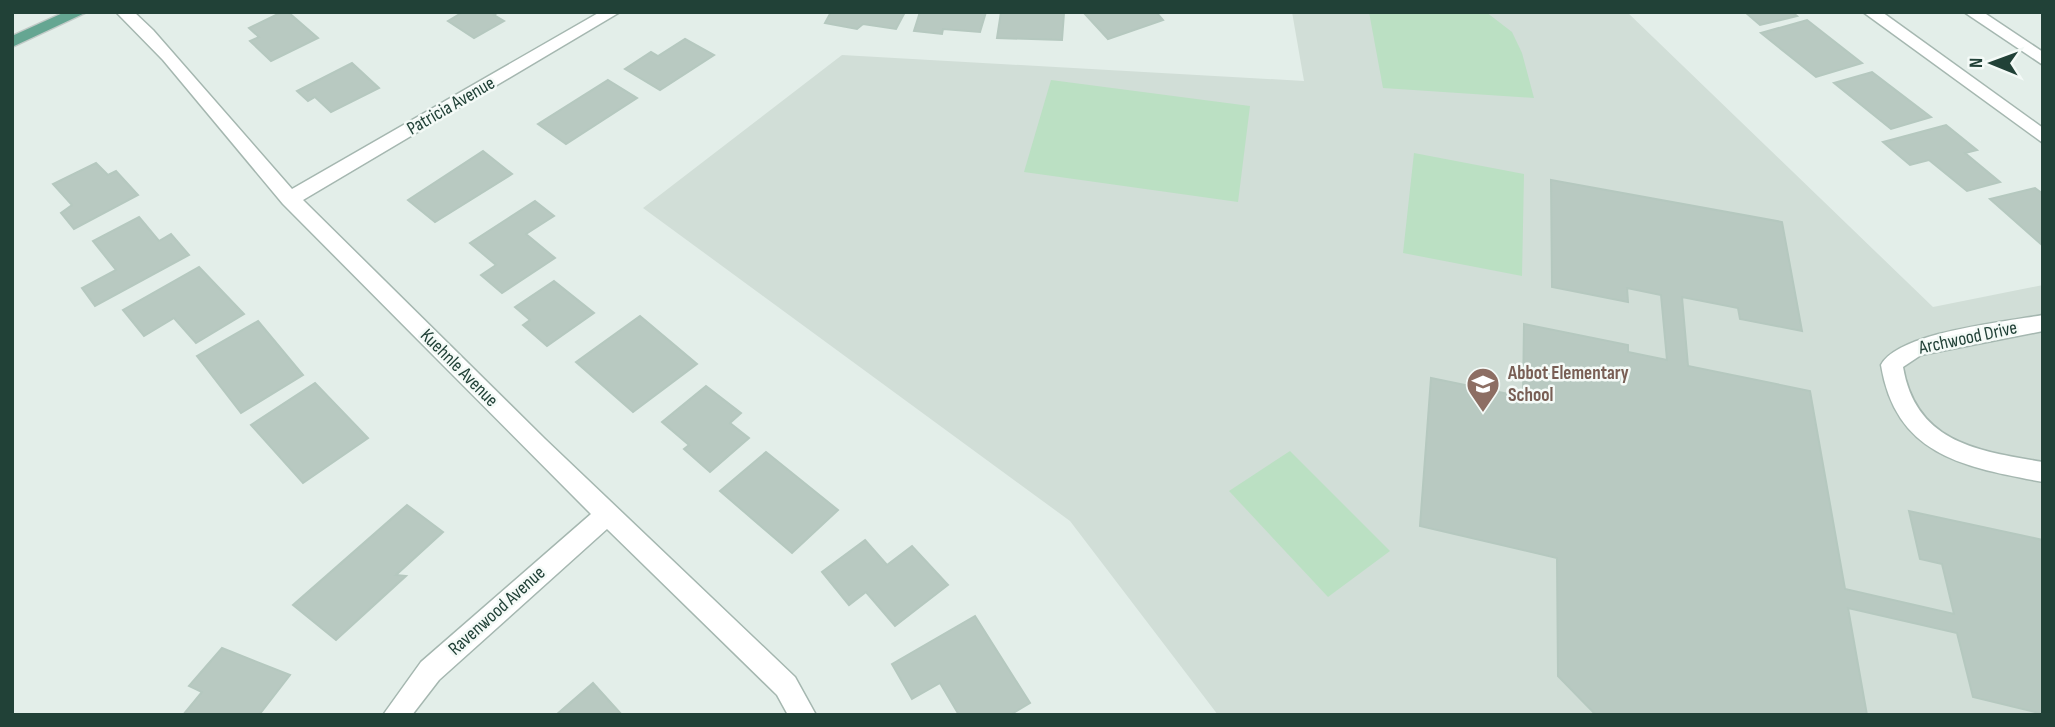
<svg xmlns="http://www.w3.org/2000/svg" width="2055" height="727" viewBox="0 0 2055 727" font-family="'Sofia Sans Condensed',sans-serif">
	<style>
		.built { fill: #d1ded7 }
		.green { fill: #bbe0c3 }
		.building { fill: #b8c9c1; stroke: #b5c8bf; stroke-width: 2 }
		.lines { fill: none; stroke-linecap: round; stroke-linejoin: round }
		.minor-casing { stroke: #a5b7b0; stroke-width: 3 }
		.major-casing { stroke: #c1cac7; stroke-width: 3 }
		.minor { fill: #fff; fill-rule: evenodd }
		.major { fill: #65a692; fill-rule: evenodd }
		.labels { text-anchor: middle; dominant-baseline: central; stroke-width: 5; stroke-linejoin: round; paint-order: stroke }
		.street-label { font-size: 19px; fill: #214137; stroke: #f4faf7 }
		.education-label { font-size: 19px; font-weight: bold; fill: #785e54; stroke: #f4faf7; text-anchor: start }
	</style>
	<rect width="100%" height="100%" fill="#e3eee9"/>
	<polygon class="built" points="1292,12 1627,12 1933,307 2043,285 2043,715 1218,715 1070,521 643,208 842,55 1304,81"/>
	<g class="green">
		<polygon points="1369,12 1486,12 1512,32 1522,53 1534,98 1383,88"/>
		<polygon points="1051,80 1250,106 1238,202 1024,172"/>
		<polygon points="1414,153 1524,174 1522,276 1403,253"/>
		<polygon points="1290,451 1390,551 1328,597 1229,491"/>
	</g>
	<g class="building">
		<polygon points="282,12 288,12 318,38 271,61 250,41 259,37 249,28"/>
		<polygon points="463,12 499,12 494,15 504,21 474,38 448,21"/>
		<polygon points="831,12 905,12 896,29 863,24 857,29 825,23"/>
		<polygon points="920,12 986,12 980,32 943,29 942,34 914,31"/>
		<polygon points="1001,12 1064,13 1062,40 997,38"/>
		<polygon points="1156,12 1163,20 1108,39 1084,13"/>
		<polygon points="1745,12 1792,12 1797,16 1760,25"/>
		<polygon points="1807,20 1862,63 1816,77 1761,33"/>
		<polygon points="685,39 714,55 660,90 625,69 651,52 658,56"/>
		<polygon points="352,63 379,88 331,112 315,97 308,101 297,91"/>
		<polygon points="1872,72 1931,117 1891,129 1834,83"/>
		<polygon points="608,80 637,98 566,144 538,124"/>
		<polygon points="1946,125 1977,150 1965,153 2000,182 1967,191 1929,160 1910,165 1883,142"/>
		<polygon points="483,151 512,174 435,222 408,200"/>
		<polygon points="96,163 108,175 116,171 138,195 74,229 61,213 72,205 53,184"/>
		<polygon points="1551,180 1782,222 1802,331 1740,319 1738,308 1682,297 1688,366 1810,391 1845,589 1954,614 1942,564 1920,559 1909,511 2043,540 2043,714 1973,697 1957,633 1848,608 1867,715 1596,715 1558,676 1557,558 1420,526 1431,378 1523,397 1524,324 1628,345 1628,352 1667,360 1661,295 1627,288 1628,302 1552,287"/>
		<polygon points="2035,188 2043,194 2041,244 1990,199"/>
		<polygon points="535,201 554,216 526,234 555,258 502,293 481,275 496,265 470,243"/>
		<polygon points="139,217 159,241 171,234 189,255 95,306 82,288 116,270 93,241"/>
		<polygon points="199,267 244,314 196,343 174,318 144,336 123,310"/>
		<polygon points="554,281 594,313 547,346 523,325 530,320 515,307"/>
		<polygon points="640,316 697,364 633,412 576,362"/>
		<polygon points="258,321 303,375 241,413 197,356"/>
		<polygon points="315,383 368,438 303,483 251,425"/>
		<polygon points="706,386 741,413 730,423 749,438 710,472 684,449 689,445 662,422"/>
		<polygon points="766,452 838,510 792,553 720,491"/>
		<polygon points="407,505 443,532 396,575 406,576 336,640 293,605"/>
		<polygon points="865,540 887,565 912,546 948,585 895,626 866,592 849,605 822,572"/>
		<polygon points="975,616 1030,703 1010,715 959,715 940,683 912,699 892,664"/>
		<polygon points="222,648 290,675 259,715 183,715 202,692 189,686"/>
		<polygon points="593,683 622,715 556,715"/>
	</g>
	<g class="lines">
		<defs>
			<g id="minor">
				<polygon points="116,12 134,12 153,30 292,189 600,12 620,12 303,200 545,439 795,677 816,715 788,715 777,695 607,529 439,680 412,715 383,715 421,662 591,514 283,204 163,60"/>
				<polygon points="1863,12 1882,12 2043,128 2043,143"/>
				<polygon points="1964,12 1983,12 2043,52 2043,65"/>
				<path d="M 2043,315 L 2043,331 L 1921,355 L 1903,367 C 1916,443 1978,451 2043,462 L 2043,482 C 1964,467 1896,456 1881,365 C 1899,332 2005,322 2043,315 Z"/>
			</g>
			<polygon id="major" points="65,12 87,12 12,47 12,36"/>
		</defs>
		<use href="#minor" class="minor-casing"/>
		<use href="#major" class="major-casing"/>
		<use href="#minor" class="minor"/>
		<use href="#major" class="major"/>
	</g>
	<defs>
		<symbol id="school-pin" viewBox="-11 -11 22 30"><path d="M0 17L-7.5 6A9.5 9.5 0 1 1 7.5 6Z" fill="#8d6e63" stroke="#f4faf7"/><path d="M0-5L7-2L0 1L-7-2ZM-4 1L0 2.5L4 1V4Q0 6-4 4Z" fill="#fff"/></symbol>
	</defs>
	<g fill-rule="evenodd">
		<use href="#school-pin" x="1464" y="365" width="38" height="52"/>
	</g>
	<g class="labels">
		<g class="street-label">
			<text transform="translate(451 106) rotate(-30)">Patricia Avenue</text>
			<text transform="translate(1968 338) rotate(-12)">Archwood Drive</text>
			<text transform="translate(459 368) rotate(45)">Kuehnle Avenue</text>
			<text transform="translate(497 611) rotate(-42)">Ravenwood Avenue</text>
		</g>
		<g class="education-label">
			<text x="1508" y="373">Abbot Elementary<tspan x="1508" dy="22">School</tspan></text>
		</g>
	</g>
	<rect width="2055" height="727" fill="none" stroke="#214137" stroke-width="28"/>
	<g transform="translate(1992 63) rotate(271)" stroke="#f4faf7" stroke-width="5" paint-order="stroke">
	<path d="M0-5L12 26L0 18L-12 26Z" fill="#214137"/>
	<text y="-10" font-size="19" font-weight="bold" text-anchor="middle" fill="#214137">N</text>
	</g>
</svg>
